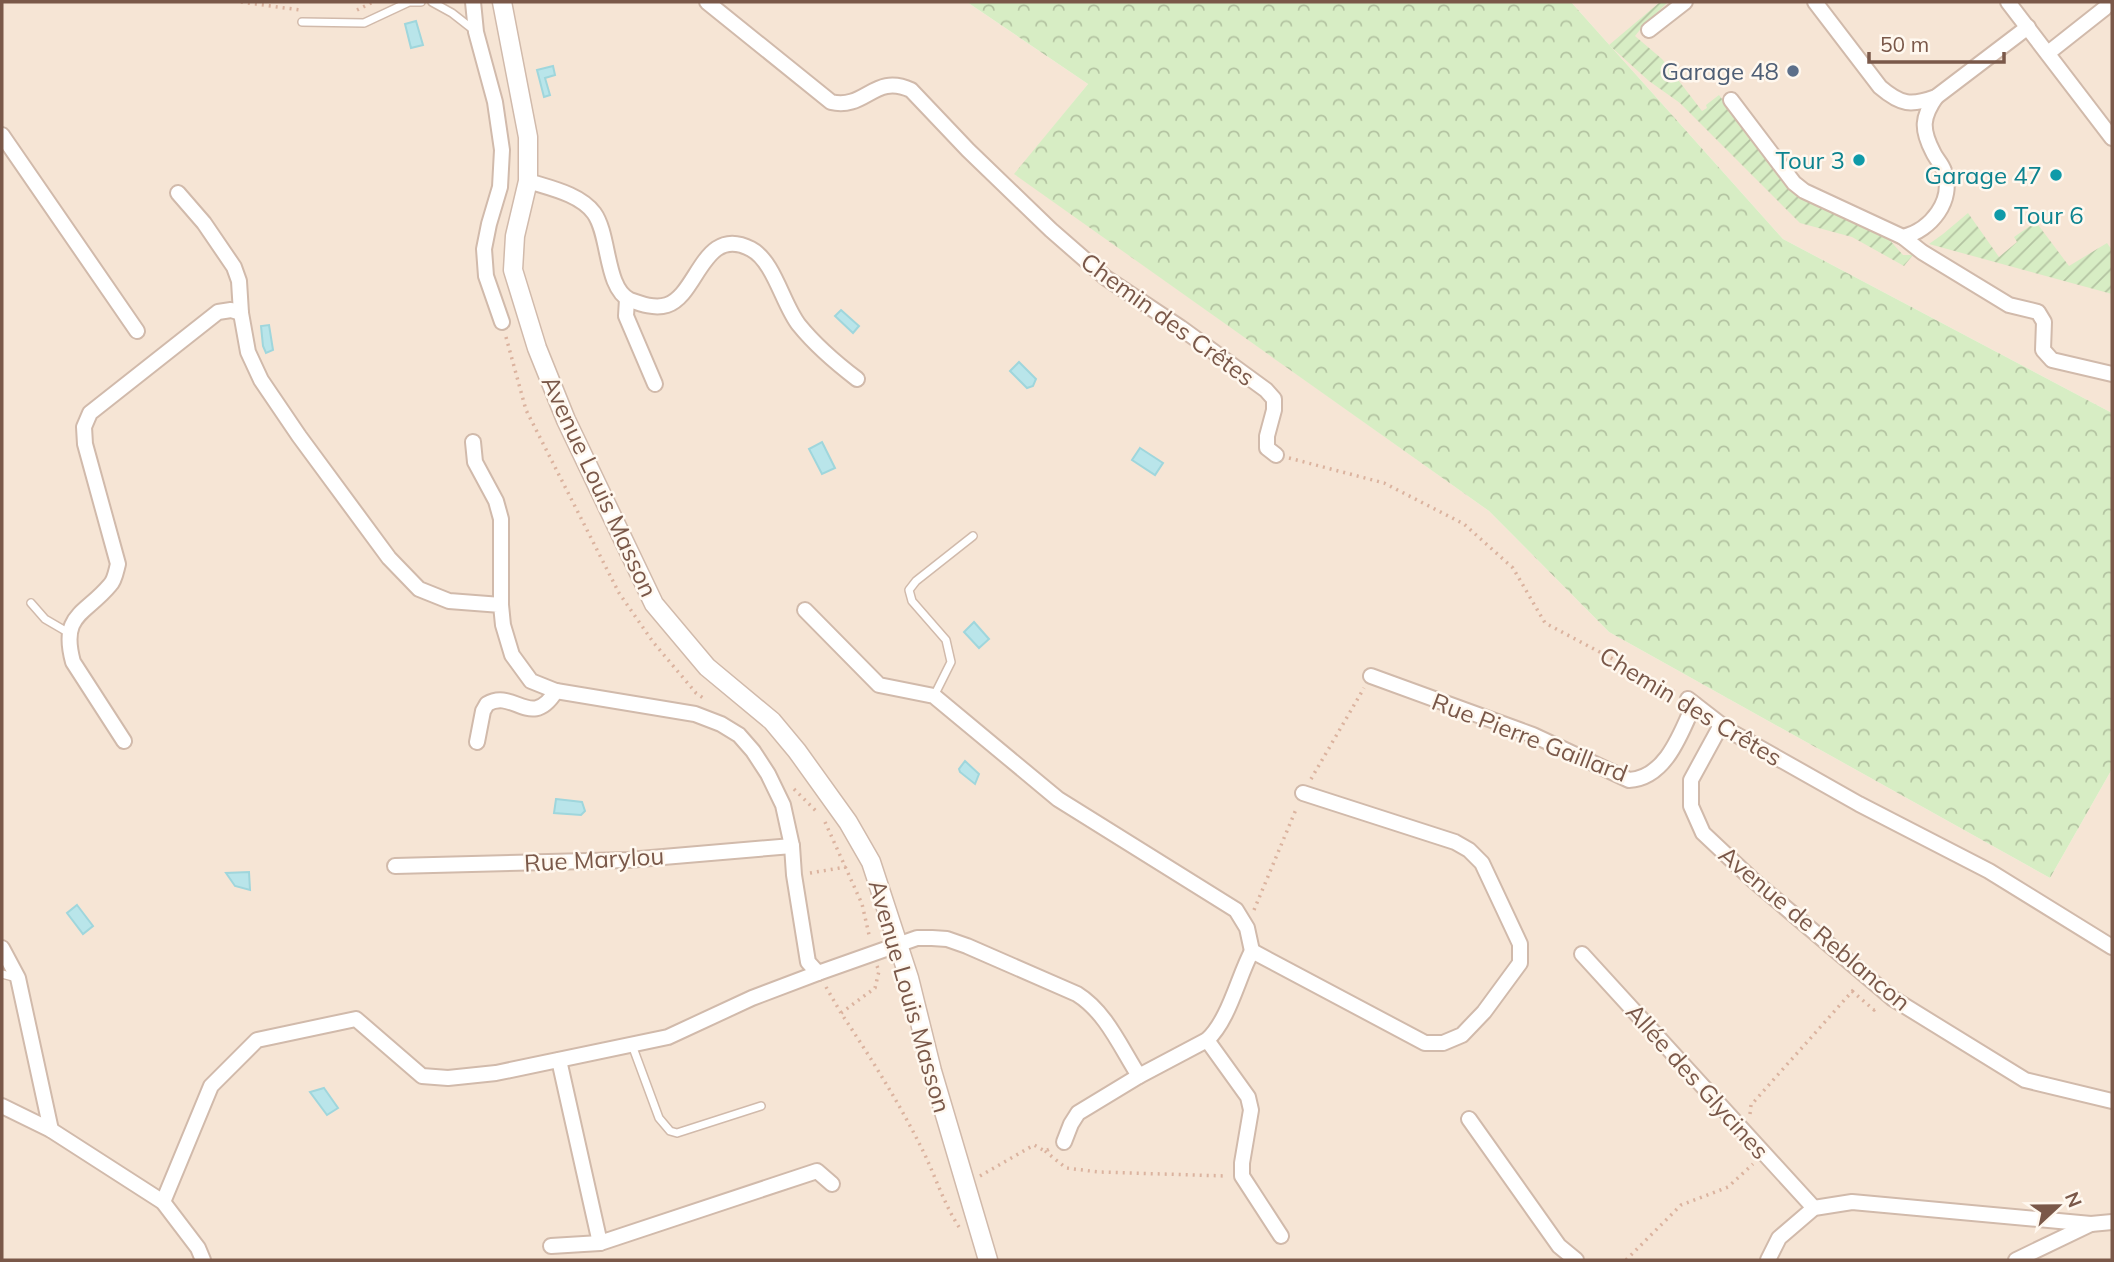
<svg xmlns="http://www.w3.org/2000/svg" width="2114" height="1262" viewBox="0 0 2114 1262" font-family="Mulish,sans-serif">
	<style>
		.residential { fill: #f6e5d5 }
		.forest { fill: url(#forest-crowns) }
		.garden { fill: url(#garden-furrows) }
		.water { fill: #b9e5ea; stroke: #9fd6dc; stroke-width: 2 }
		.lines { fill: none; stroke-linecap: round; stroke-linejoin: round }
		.service-casing { stroke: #d1baab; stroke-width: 10 }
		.minor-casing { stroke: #d1baab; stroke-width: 18 }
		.tertiary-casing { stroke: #d1baab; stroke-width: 21 }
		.path { stroke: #dbb39f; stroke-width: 3.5; stroke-dasharray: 2 5; stroke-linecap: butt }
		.service { stroke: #fff; stroke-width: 7 }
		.minor { stroke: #fff; stroke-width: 14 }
		.tertiary { stroke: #fff; stroke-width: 18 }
		.service-dot { fill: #5c6f8a; stroke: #fff8ef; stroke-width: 2.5 }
		.culture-dot { fill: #0f9aa8; stroke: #fff8ef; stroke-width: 2.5 }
		.labels { text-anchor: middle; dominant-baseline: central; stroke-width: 5; stroke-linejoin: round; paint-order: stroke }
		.service-label { font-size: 24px; fill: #4e5e75; stroke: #fff8ef; text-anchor: end }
		.culture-label { font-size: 24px; fill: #0d838f; stroke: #fff8ef; text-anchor: end }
		.street-label { font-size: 24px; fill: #7a5849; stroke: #fff8ef }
	</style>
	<defs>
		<pattern id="forest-crowns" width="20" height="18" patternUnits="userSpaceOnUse" patternTransform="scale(1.75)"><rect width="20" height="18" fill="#d7edc4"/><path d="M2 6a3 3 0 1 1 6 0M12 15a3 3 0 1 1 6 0" fill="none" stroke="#b3c3a1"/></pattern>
		<pattern id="garden-furrows" width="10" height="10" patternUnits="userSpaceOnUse" patternTransform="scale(1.75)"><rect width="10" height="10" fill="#d7edc4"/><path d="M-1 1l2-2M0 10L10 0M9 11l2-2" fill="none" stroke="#b3c3a1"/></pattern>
	</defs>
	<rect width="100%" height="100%" fill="#fef4e7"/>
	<g class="residential">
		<polygon points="2,2 967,2 1088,84 1015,174 1489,511 1609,632 2050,878 2112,769 2112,1260 2,1260"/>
		<polygon points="1571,2 2112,2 2112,413 1783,239"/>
	</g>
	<polygon class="forest" points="967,2 1571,2 1783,239 2112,413 2112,769 2050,878 1609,632 1489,511 1014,174 1088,84"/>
	<g class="garden">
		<polygon points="1660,2 1668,2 1643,26 1635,36 1662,59 1702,111 1707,108 1706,105 1719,95 1782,178 1795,191 1810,202 1886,236 1903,255 1913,255 1904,266 1852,237 1800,223 1680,103 1649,81 1609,45"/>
		<polygon points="1968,213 1999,257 2017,242 2014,237 2036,222 2069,266 2107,243 2112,250 2112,294 1929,244 1943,234"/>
	</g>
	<g class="water">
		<polygon points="416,21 423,45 411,48 405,24"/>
		<polygon points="553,66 555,75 545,78 550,95 544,97 537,70"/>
		<polygon points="841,310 859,326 853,333 835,316"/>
		<polygon points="269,325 273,350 266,353 263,346 261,326"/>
		<polygon points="1019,362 1036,379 1033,386 1027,388 1010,371"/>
		<polygon points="822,442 835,468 822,474 809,449"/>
		<polygon points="1140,448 1163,463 1155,475 1132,460"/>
		<polygon points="974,622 989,639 979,648 964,632"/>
		<polygon points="965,761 979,774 975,784 960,772 959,769"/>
		<polygon points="556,799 582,802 585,811 581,815 554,813"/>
		<polygon points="249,872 250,890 235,886 226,873"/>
		<polygon points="77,905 93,926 83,934 67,913"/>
		<polygon points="324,1088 338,1108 327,1115 310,1092"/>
	</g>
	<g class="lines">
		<defs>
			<g id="service">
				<polyline points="432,2 452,13 475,31"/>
				<polyline points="302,22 364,23 409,2 421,2"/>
				<polyline points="31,603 45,619 69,633"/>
				<polyline points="934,696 951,662 946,640 912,601 909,590 916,581 973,536"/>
				<polyline points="2,974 17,978"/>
				<polyline points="632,1045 659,1118 670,1131 677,1133 761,1106"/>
			</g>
			<g id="minor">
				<polyline points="473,2 476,32 495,102 502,150 500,187 489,224 484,249 486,276 502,322"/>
				<path d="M 707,2 L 831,102 C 866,110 874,73 911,90 L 968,150 L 1051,230 L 1106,278 L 1181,328 L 1266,390 L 1274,399 L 1274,410 L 1267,436 L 1267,448 L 1276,455"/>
				<path d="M 1815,2 L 1880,87 C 1901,105 1911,106 1936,97 L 2028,27"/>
				<polyline points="2008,2 2112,138"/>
				<polyline points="1649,30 1685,2"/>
				<polyline points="2048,53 2105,8"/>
				<path d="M 1731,100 L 1794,183 L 1804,191 L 1903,237 C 1931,230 1955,200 1944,171 C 1942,164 1936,159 1933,152 C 1921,129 1922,117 1936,97"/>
				<polyline points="2,135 137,331"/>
				<path d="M 528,181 C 550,188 580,194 594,213 C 610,235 605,288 630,300 C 641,304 655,309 667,305 C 698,295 703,224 751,249 C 774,261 783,305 799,325 C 816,346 836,363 857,379"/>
				<path d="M 178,193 L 204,223 L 234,267 L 239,281 L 241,313 L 248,352 L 261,380 L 299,436 L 389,558 L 419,589 L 449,601 L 501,605 L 503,625 L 512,655 L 531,681 L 556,691 L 695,714 L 721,724 L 739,735 L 753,751 L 768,774 L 783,805 L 792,846 L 794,875 L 808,962 L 818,973 L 917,938 L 932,938 L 947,939 L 967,946 L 1077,994 C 1106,1012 1121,1048 1139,1076 L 1207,1040 C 1229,1020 1238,977 1252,951 L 1425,1043 L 1443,1043 L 1462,1035 L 1484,1012 L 1520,963 L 1520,944 L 1482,863 L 1469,850 L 1455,842 L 1303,793"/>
				<polyline points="1903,237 1922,252 2009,305 2038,312 2044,322 2043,350 2052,360 2112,374"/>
				<polyline points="627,299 626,316 655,384"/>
				<polyline points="473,442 475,462 496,501 501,519 501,605"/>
				<polyline points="805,610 879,685 934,696 1058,799 1236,910 1247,928 1252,951"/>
				<path d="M 1371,676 L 1533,735 L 1629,780 C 1666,778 1681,733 1694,704"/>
				<polyline points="1688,699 1728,730 1859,804 1989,871 2112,947"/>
				<polyline points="1721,725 1691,780 1691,806 1703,833 1754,881 1892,998 2025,1080 2112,1101"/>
				<path d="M 124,741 L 73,662 C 60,614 85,615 110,585 C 115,580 116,571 118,564 L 85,444 L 84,427 L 90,413 L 218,312 L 231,310 L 241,313"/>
				<path d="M 477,742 L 483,711 L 487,704 C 514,688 531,731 556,691"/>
				<polyline points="395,866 628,860 792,846"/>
				<polyline points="2,948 18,978 51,1130"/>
				<polyline points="1582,954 1814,1208"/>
				<polyline points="1207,1040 1248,1097 1251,1110 1242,1163 1242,1176 1281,1236"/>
				<polyline points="559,1060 600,1243 817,1171 832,1184"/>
				<polyline points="2,1106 51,1130 163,1202 198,1248 203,1260"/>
				<polyline points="1469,1119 1559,1246 1576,1260"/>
				<polyline points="1064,1142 1071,1124 1078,1113 1139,1076"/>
				<polyline points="163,1202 211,1086 257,1040 356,1019 422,1076 448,1078 496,1073 668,1037 752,998 818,973"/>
				<polyline points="551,1246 600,1243"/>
				<polyline points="1768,1260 1779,1238 1814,1208 1852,1202 2091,1224 2112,1222"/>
				<polyline points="2016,1260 2091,1224"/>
			</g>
			<polyline id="tertiary" points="502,2 528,137 528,181 515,236 513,270 537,348 566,420 654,604 707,667 772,721 797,751 848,822 871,862 909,978 932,1071 988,1260"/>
		</defs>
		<use href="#service" class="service-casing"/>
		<use href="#minor" class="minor-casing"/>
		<use href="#tertiary" class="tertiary-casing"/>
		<g class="path">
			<polyline points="241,2 300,10"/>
			<polyline points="357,10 373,2"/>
			<polyline points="506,337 526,410 619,593 653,642 696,693 706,700"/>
			<polyline points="1289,458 1384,483 1464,524 1513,568 1545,623 1675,692"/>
			<polyline points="1311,779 1364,688"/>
			<polyline points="794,789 818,813"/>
			<polyline points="825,822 862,904 870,939"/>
			<polyline points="810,873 846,867"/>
			<polyline points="1254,910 1297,807"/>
			<path d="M 877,966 L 879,971 L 875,988 L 841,1013 C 871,1058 900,1104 924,1153 C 936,1178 944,1204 959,1227"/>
			<polyline points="826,987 841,1013"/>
			<polyline points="1852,991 1874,1010 1877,1006"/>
			<polyline points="1750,1114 1751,1105 1856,987"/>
			<polyline points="1045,1151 1066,1168 1099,1172 1226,1176"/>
			<polyline points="980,1176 1034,1145 1045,1151 1052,1148"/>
			<polyline points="1626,1260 1681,1205 1728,1187 1753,1164"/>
		</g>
		<use href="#service" class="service"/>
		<use href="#minor" class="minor"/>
		<use href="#tertiary" class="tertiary"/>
	</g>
	<circle class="service-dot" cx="1793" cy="71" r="7"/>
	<g class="culture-dot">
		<circle cx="1859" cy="160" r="7"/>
		<circle cx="2056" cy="175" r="7"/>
		<circle cx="2000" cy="215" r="7"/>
	</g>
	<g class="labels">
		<g class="service-label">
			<text x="1779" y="71">Garage 48</text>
		</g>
		<g class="culture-label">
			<text x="1845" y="160">Tour 3</text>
			<text x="2042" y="175">Garage 47</text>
			<text x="2014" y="215" text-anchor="start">Tour 6</text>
		</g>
		<g class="street-label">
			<text transform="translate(1168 319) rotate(36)">Chemin des Crêtes</text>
			<text transform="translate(600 486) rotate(65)">Avenue Louis Masson</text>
			<text transform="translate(1691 706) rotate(31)">Chemin des Crêtes</text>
			<text transform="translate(1530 737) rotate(21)">Rue Pierre Gaillard</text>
			<text transform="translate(594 859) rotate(-3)">Rue Marylou</text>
			<text transform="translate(1815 928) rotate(40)">Avenue de Reblancon</text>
			<text transform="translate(910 996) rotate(74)">Avenue Louis Masson</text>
			<text transform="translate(1698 1081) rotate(48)">Allée des Glycines</text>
		</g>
	</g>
	<rect width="2114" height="1262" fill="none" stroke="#7a5849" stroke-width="7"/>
	<g transform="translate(2058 1206) rotate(68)" stroke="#fff8ef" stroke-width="5" paint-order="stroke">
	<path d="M0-5L12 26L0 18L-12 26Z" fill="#7a5849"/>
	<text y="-10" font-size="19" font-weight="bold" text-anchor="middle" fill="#7a5849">N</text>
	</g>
	<path d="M1869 52v10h135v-10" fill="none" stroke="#7a5849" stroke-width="3.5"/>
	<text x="1880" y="52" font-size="21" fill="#7a5849" stroke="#fff8ef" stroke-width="5" paint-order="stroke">50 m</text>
</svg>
